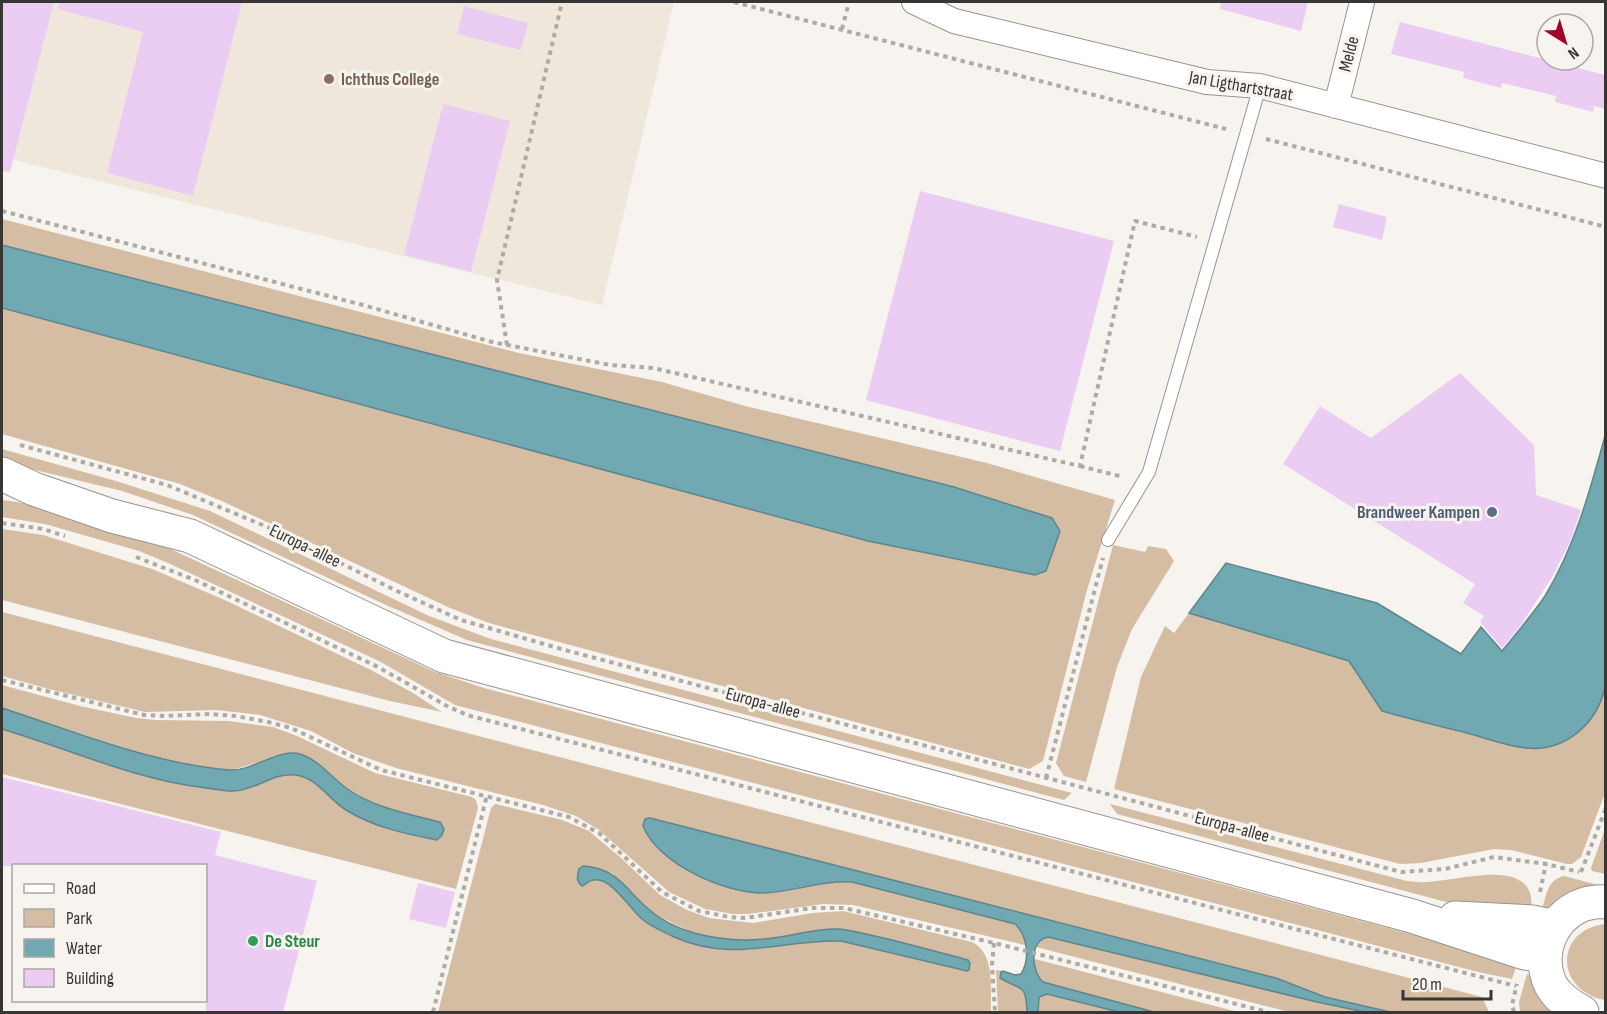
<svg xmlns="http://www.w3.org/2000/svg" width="1607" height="1014" viewBox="0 0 1607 1014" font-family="'Sofia Sans Condensed',sans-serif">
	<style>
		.built { fill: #f0e7dc }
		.green { fill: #d4bda2; fill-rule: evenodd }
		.water { fill: #70a9b2; stroke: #5f868c; stroke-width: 1.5 }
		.building { fill: #ebcdf3 }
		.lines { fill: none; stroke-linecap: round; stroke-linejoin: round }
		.service-casing { stroke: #989490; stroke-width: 14 }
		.minor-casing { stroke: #989490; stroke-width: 26 }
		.secondary-casing { stroke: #989490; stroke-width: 35 }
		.path { stroke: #aeaba7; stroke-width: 4; stroke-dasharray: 4.5 4.5; stroke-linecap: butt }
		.service { stroke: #fff; stroke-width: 12 }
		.minor { stroke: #fff; stroke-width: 24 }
		.secondary { stroke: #fff; stroke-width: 33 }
		.education-dot { fill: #8d6e63; stroke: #f7f3ee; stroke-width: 2 }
		.service-dot { fill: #5c6f8a; stroke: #f7f3ee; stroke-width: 2 }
		.leisure-dot { fill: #2e9e5b; stroke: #f7f3ee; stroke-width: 2 }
		.labels { text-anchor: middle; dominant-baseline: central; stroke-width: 6; stroke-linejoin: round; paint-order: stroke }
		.street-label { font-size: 18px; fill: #383634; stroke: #f7f3ee }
		.education-label { font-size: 18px; font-weight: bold; fill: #785e54; stroke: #f7f3ee; text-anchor: start }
		.service-label { font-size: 18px; font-weight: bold; fill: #4e5e75; stroke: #f7f3ee; text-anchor: end }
		.leisure-label { font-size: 18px; font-weight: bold; fill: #27864d; stroke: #f7f3ee; text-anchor: start }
	</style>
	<rect width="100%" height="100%" fill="#f7f3ee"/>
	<polygon class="built" points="2,2 674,2 602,305 2,157"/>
	<g class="green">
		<polygon points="2,219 519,353 662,382 745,406 987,463 1115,500 1087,590 1043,761 1029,769 489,623 450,608 224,502 180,484 2,434"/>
		<polygon points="2,449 116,481 210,511 429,616 491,639 1072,793 1064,800 467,640 386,605 193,515 122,491 2,462"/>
		<polygon points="2,500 39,505 61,516 164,546 433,671 484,688 1414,935 1434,938 1516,967 1512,979 1478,972 455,705 379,661 168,563 139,551 45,524 2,517"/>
		<polygon points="2,529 43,535 152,569 227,601 371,670 413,693 442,712 390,701 2,600"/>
		<polygon points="1113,545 1145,552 1148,546 1166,549 1174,561 1132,629 1117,667 1086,782 1064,776 1056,763"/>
		<path d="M 2,612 L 1482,997 L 1489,1012 L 1390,1012 L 1325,997 L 1276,978 L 650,818 L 661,850 L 687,871 L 735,890 L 781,891 L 827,882 L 852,882 L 1007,921 C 1018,925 1025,932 1025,945 L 853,905 L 823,904 L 748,914 L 733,914 L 705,909 L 669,892 L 599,830 L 576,816 L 543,805 L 396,768 L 353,753 L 311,731 L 260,715 L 216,710 L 145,712 L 49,689 L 2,676 Z"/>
		<path d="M 1189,613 L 1349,661 L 1382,711 L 1525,748 C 1565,749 1596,726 1605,687 L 1605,793 L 1581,857 L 1572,864 L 1567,864 L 1511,850 L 1494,849 L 1421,863 L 1400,864 L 1114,789 L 1141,677 L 1165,626 L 1174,633 Z"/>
		<path d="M 2,685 L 80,706 L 136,718 L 155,720 L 229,721 L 273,727 L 297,736 L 375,773 L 472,797 L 476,800 L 478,808 L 456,889 L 2,774 L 2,729 C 69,749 136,780 206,788 C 215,789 225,791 233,791 C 254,791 274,772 295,775 C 316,777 329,800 346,810 C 373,827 406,834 437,840 L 394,810 L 372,803 L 345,787 L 322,767 L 302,754 L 284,755 L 232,770 L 168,762 L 2,708 Z"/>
		<path d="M 495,804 L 562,820 L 589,831 L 620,857 L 660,895 L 687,910 L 709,918 L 753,923 L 813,913 L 843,911 L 972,942 C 996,954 990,989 991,1012 L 438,1012 L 491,808 ZM 592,867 L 612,873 L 647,908 L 658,916 L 691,932 L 732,941 L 855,932 L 916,946 L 968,960 L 878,949 L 841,941 L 823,940 L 746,950 L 707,948 L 688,943 L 666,934 L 643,920 L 615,890 L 603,880 L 594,880 L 582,886 L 578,883 Z"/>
		<path d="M 1110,804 L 1407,881 C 1413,881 1419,883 1425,882 C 1456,882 1539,853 1531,911 L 1446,902 L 1117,814 Z"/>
		<polygon points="1605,829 1605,874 1592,871 1591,868"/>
		<path d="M 1564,876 L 1598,885 L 1598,887 L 1545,912 L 1542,909 C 1547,894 1547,880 1564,876 Z"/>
		<path d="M 1605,924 L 1606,1000 L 1604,1000 C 1554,989 1555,930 1605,924 Z"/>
		<polygon points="1048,937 1365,1012 1289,1012 1036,947 1038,941"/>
		<path d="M 1035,959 L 1238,1012 L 1154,1012 L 1048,985 C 1037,979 1034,970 1035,959 Z"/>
		<path d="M 996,970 L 1003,971 L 1001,972 L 1003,980 C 1024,987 1026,991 1027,1012 L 998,1012 Z"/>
		<polygon points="1527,974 1533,978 1557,1012 1520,1012 1519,1002"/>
		<polygon points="1046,994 1119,1012 1038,1012 1039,997"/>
	</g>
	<g class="water">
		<polygon points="2,245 954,487 1052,518 1060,531 1046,571 1035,575 868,541 2,308"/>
		<path d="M 1605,436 L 1605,687 C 1597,724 1565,752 1526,748 C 1506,746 1486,738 1467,733 C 1439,726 1410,719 1382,711 L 1349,661 L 1189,613 L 1226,563 L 1377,603 L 1461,654 L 1481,627 L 1502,651 C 1517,633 1532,615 1545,596 C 1575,547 1590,490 1605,436 Z"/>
		<path d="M 2,708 C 76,732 150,763 229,770 C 252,772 281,746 303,755 C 321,762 332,778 346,788 C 374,808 408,814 440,822 L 444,829 L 442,835 L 437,840 C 406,834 373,827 346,810 C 329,800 317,777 295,775 C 274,772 254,791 234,791 C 225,791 215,789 206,788 C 136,780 69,749 2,729 Z"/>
		<path d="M 650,818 L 1276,978 L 1325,997 L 1390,1012 L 1365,1012 L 1317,1002 L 1048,937 C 1029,941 1031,971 1043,982 L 1154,1012 L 1119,1012 L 1047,994 L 1039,997 L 1038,1012 L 1027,1012 C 1026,982 1021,991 1000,978 L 1001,972 L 1003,971 L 1015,975 L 1021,974 C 1030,960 1028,936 1015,924 L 852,882 C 822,880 794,892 764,893 C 726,894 658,864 643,826 L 645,819 Z"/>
		<path d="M 583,866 C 616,868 624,887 646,907 C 659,919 677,928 694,933 C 723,941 750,942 780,937 C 799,934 819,928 839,929 C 852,930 866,934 879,937 C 909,944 938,952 968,960 L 970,963 L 969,970 L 967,971 L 841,941 C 780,939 735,964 674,937 C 664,932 651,927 642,919 C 630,909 611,877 594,880 C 590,880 586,884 582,886 C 576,881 577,877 579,869 Z"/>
	</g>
	<g class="building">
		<polygon points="2,2 54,2 10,172 2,171"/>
		<polygon points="59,2 242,2 193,196 107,173 143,32 58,9"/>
		<polygon points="1221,2 1308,2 1301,31 1220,9"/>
		<polygon points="464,6 528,23 521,50 457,34"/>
		<polygon points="1400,22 1605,75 1605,109 1594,106 1593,112 1555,102 1556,96 1502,83 1501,88 1463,78 1464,72 1391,54"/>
		<polygon points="443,104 510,121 471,272 404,255"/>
		<polygon points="920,191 1114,241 1060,451 866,400"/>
		<polygon points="1339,204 1387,217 1382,240 1333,227"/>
		<polygon points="1460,373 1534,445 1536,495 1581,510 1570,542 1552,577 1521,625 1502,648 1480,622 1484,616 1463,603 1475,584 1283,464 1320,406 1371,438"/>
		<polygon points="2,777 221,832 215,855 317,881 283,1012 206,1012 206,866 2,866"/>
		<polygon points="418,883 455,892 446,928 409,919"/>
	</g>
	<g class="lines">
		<defs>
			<polyline id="service" points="1108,540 1149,472 1260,86"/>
			<g id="minor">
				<polyline points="914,2 954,21 1207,82 1260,86 1606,176"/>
				<polyline points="1336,106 1362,2"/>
			</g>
			<g id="secondary">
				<polyline points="2,474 34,489 112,516 190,536 444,656 1412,916 1525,953 1545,956"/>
				<polyline points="1455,918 1533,922 1554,927"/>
				<path d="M 1582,1012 C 1569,1005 1555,996 1549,981 C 1534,942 1564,898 1606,902"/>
			</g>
		</defs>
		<use href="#service" class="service-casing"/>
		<use href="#minor" class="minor-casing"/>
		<use href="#secondary" class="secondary-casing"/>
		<g class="path">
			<polyline points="734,2 1226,129"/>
			<polyline points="842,29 849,2"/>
			<polyline points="1266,139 1606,227"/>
			<polyline points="2,211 363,305 492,342 610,365 653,368 1080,466 1135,221 1197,237"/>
			<polyline points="507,345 497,280 562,2"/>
			<polyline points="20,445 167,485 272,529 397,591 461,620 565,650 1401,872 1445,869 1494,857 1546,864 1579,872"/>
			<polyline points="1080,466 1123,477"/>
			<polyline points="2,523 43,529 65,536"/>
			<polyline points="136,557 195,580 378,667 447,706 467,715 1516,986"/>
			<polyline points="2,680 144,715 165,716 209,714 236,716 268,722 291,728 381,770 569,817 599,833 662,892 699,911 729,917 745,918 812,908 844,908 994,943 1268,1012"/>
			<polyline points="1046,778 1103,558"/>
			<polyline points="1581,872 1606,808"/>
			<polyline points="1540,892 1546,864"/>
			<polyline points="994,943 992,965 995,1012"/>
			<polyline points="433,1012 487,795"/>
			<polyline points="1514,1012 1512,1005 1517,984"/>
		</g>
		<use href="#service" class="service"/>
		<use href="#minor" class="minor"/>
		<use href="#secondary" class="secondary"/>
	</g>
	<circle class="education-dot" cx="329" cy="79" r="6"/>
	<circle class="service-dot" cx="1492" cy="512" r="6"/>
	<circle class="leisure-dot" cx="253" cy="941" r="6"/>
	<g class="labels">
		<g class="street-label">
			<text transform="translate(1349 54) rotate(-76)">Melde</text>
			<text transform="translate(1241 86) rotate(10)">Jan Ligthartstraat</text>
			<text transform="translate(305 546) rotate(26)">Europa-allee</text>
			<text transform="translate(763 703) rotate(15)">Europa-allee</text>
			<text transform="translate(1232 827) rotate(15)">Europa-allee</text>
		</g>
		<g class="education-label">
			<text x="341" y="79">Ichthus College</text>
		</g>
		<g class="service-label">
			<text x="1480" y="512">Brandweer Kampen</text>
		</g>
		<g class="leisure-label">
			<text x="265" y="941">De Steur</text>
		</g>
	</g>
	<rect width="1607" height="1014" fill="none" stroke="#383634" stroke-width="6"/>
	<rect x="12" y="864" width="195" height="138" fill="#f7f3ee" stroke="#aba7a4" stroke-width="1.5"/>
	<rect x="24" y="884" width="30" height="9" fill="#ffffff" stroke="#aba7a4" stroke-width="1.5"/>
	<text x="66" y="894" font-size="18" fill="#383634">Road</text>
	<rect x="24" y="909" width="30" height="18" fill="#d4bda2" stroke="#aba7a4" stroke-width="1.5"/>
	<text x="66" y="924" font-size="18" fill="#383634">Park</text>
	<rect x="24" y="939" width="30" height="18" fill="#70a9b2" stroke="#aba7a4" stroke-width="1.5"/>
	<text x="66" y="954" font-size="18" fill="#383634">Water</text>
	<rect x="24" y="969" width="30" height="18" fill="#ebcdf3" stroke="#aba7a4" stroke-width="1.5"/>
	<text x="66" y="984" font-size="18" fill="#383634">Building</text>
	<g transform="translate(1565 42) rotate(143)"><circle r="28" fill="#f7f3ee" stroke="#aba7a4" stroke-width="1.5"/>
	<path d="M0-4.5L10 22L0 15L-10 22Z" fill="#a20428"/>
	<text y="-9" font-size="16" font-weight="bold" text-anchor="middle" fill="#383634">N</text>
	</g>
	<path d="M1403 990v9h88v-9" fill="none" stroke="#383634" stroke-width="3"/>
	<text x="1412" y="990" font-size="18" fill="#383634" stroke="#f7f3ee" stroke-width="4.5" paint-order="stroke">20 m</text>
</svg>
